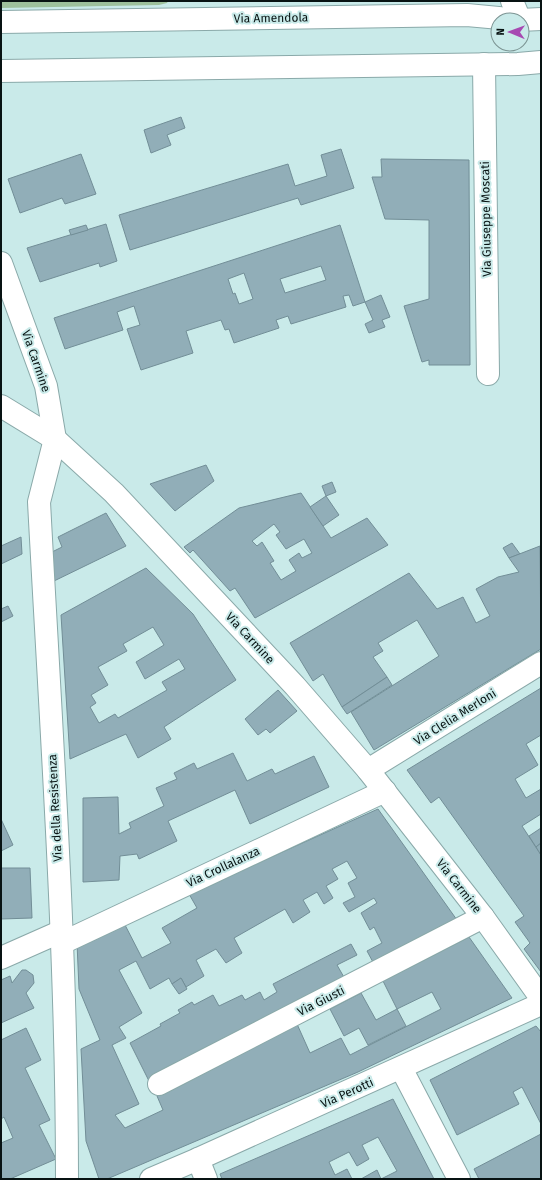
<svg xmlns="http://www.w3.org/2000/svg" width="542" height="1180" viewBox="0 0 542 1180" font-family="'Fira Sans',sans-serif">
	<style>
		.green { fill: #9dc19c }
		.building { fill: #91aeb8; stroke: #728e97; fill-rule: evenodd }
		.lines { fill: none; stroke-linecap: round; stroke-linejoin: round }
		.minor-casing { stroke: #8aa9a9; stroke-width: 24 }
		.minor { stroke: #fff; stroke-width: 22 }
		.labels { text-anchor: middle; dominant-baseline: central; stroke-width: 4; stroke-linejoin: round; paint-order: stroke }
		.street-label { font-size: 12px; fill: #081313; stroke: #c9eae9 }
	</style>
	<rect width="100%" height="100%" fill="#c9eae9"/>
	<polygon class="green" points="1,1 168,1 167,3 159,5 1,8"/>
	<g class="building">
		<polygon points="181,117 185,128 167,135 171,145 151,153 144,130"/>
		<polygon points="341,149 354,188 301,205 298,198 130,250 119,215 288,164 295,186 327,176 321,155"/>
		<polygon points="81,154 96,194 65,204 62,198 20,213 8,179"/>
		<polygon points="381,159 469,160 470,365 429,365 429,360 422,362 404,306 429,299 429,220 385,219 372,177 382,177"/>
		<polygon points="106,224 117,261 100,267 99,263 40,282 27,248"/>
		<polygon points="86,225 88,230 71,235 69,230"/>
		<path d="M 340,225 L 365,302 L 353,306 L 349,295 L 343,296 L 346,307 L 291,324 L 288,316 L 276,320 L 279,328 L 234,343 L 229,329 L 225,330 L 221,320 L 186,331 L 193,353 L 141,370 L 127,329 L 140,325 L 134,306 L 117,312 L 123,330 L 65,349 L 54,318 ZM 321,266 L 326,280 L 285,293 L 280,279 ZM 244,273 L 253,299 L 239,304 L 235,293 L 233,294 L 228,279 Z"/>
		<polygon points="381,295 390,317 382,320 385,327 369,333 365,324 373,320 365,302"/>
		<polygon points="206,465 214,481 175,511 150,484"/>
		<polygon points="332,482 336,492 326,496 322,486"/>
		<path d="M 301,493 L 331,538 L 367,518 L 388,545 L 255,618 L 235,588 L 230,591 L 193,550 L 190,553 L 184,547 L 239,508 ZM 274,524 L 280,532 L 276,535 L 286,549 L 304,539 L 312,553 L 302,558 L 299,553 L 289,560 L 296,571 L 281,580 L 270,563 L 274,561 L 262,542 L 257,546 L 252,541 Z"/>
		<polygon points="326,496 339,515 323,526 310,507"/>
		<polygon points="106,513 126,546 54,581 52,552 62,547 58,537"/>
		<polygon points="21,537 22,554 1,564 1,546"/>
		<polygon points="512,543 520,554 509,558 503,548"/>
		<polygon points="540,546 541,649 374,750 351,712 439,656 417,620 378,643 383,651 373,657 387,677 342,707 323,674 313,681 290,643 409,573 437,609 463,597 476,623 490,616 476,589 498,577 519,572 509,558"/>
		<path d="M 146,568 L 193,614 L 236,680 L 164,727 L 171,739 L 138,758 L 126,734 L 70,759 L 61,615 ZM 153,627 L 164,645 L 136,662 L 145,679 L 179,659 L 185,669 L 162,682 L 167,690 L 118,718 L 115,714 L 99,723 L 90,707 L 96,703 L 91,695 L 108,685 L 98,667 L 127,651 L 123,644 Z"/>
		<polygon points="8,606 13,616 1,622 1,609"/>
		<polygon points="387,677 392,685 347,714 342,707"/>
		<polygon points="541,688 541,735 526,744 538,765 515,779 526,798 541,789 541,814 522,826 541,855 541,972 524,949 530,943 515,922 524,916 439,797 431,803 407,770"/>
		<polygon points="278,690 297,711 270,733 266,729 258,735 245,719"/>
		<polygon points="233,753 247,781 272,769 275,774 314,756 329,787 250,824 235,790 168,821 177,841 139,859 137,854 120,856 119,880 83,882 83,798 118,797 119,834 131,828 129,823 164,806 156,788 177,779 174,773 194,763 197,769"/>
		<polygon points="378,809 457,920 374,964 367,951 382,943 374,927 370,930 361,913 377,903 374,898 349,912 343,903 355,897 348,883 357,878 347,861 332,869 338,879 326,886 333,898 324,904 317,892 303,900 310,912 293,923 285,909 234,938 242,953 226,963 216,949 196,960 204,976 186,987 181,978 172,984 169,978 150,989 136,961 119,970 142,1013 119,1027 126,1038 112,1045 139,1104 115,1115 125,1128 163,1110 157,1096 297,1024 310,1053 341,1038 350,1055 441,1009 432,992 397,1009 383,981 469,937 512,998 358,1072 107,1179 99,1179 86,1141 81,1049 100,1040 79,989 77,943 124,923 142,958 171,943 162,928 197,908 189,894"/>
		<polygon points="1,819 13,845 1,851"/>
		<polygon points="541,828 541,843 536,847 529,836"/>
		<polygon points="541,843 541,855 536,847"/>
		<polygon points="1,868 30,868 32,918 1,919"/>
		<polygon points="351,944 357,955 337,965 345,979 149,1081 130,1043 161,1026 160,1024 180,1013 178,1010 192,1002 194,1005 213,995 219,1006 242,995 245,1000 260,992 264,1000 277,992 273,984"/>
		<polygon points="22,970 26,970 33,975 34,983 26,993 34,1008 1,1023 1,980 10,976 12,983"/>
		<polygon points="181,978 187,989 179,994 172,984"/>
		<polygon points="361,993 376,1020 397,1009 406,1026 368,1045 359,1028 344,1036 330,1009"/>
		<polygon points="536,1026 541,1032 541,1124 522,1087 513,1092 519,1104 457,1135 430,1080"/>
		<polygon points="26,1028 41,1060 25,1068 50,1120 39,1125 56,1159 10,1179 1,1179 1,1143 13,1138 4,1117 1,1119 1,1040"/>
		<polygon points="393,1099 434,1179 361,1179 377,1170 381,1179 397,1171 378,1137 362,1145 369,1159 357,1166 349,1152 329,1162 335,1175 347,1169 352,1179 222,1179 220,1174"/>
		<polygon points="541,1134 541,1179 479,1179 474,1169"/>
	</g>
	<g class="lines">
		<defs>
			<g id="minor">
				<polyline points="512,1 520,20"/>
				<polyline points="1,22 467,15 520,20 541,19"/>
				<polyline points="484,64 488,374"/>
				<polyline points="1,71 518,64 541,62"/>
				<path d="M 1,263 L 46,386 L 55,439 L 39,502 C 51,728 67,953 67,1179"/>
				<polyline points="1,406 55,439 114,493 295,686 368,770 483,917 541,998"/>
				<polyline points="368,770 541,663"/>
				<polyline points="62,943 385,791"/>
				<polyline points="1,958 62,931"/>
				<polyline points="401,1068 459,1179"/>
				<polyline points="159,1084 483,917"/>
				<polyline points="198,1159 206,1179"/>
				<polyline points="151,1179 198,1159 541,1004"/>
			</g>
		</defs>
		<use href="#minor" class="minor-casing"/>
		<use href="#minor" class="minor"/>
	</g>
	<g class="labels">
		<g class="street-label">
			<text transform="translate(271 18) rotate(-1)">Via Amendola</text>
			<text transform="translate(486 219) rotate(-91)">Via Giuseppe Moscati</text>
			<text transform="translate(36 361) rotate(71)">Via Carmine</text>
			<text transform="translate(250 638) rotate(47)">Via Carmine</text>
			<text transform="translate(455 717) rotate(-32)">Via Clelia Merloni</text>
			<text transform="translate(55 808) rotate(-93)">Via della Resistenza</text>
			<text transform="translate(223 867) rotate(-25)">Via Crollalanza</text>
			<text transform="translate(459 886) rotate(52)">Via Carmine</text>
			<text transform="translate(321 1001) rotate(-27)">Via Giusti</text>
			<text transform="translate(347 1093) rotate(-24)">Via Perotti</text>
		</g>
	</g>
	<rect width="542" height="1180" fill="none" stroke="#081313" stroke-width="4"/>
	<g transform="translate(510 32) rotate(271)"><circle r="19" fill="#c9eae9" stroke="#7c9493"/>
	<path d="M0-3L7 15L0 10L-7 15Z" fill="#a749b2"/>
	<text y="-6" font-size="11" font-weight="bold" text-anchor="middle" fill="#081313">N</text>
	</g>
</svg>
